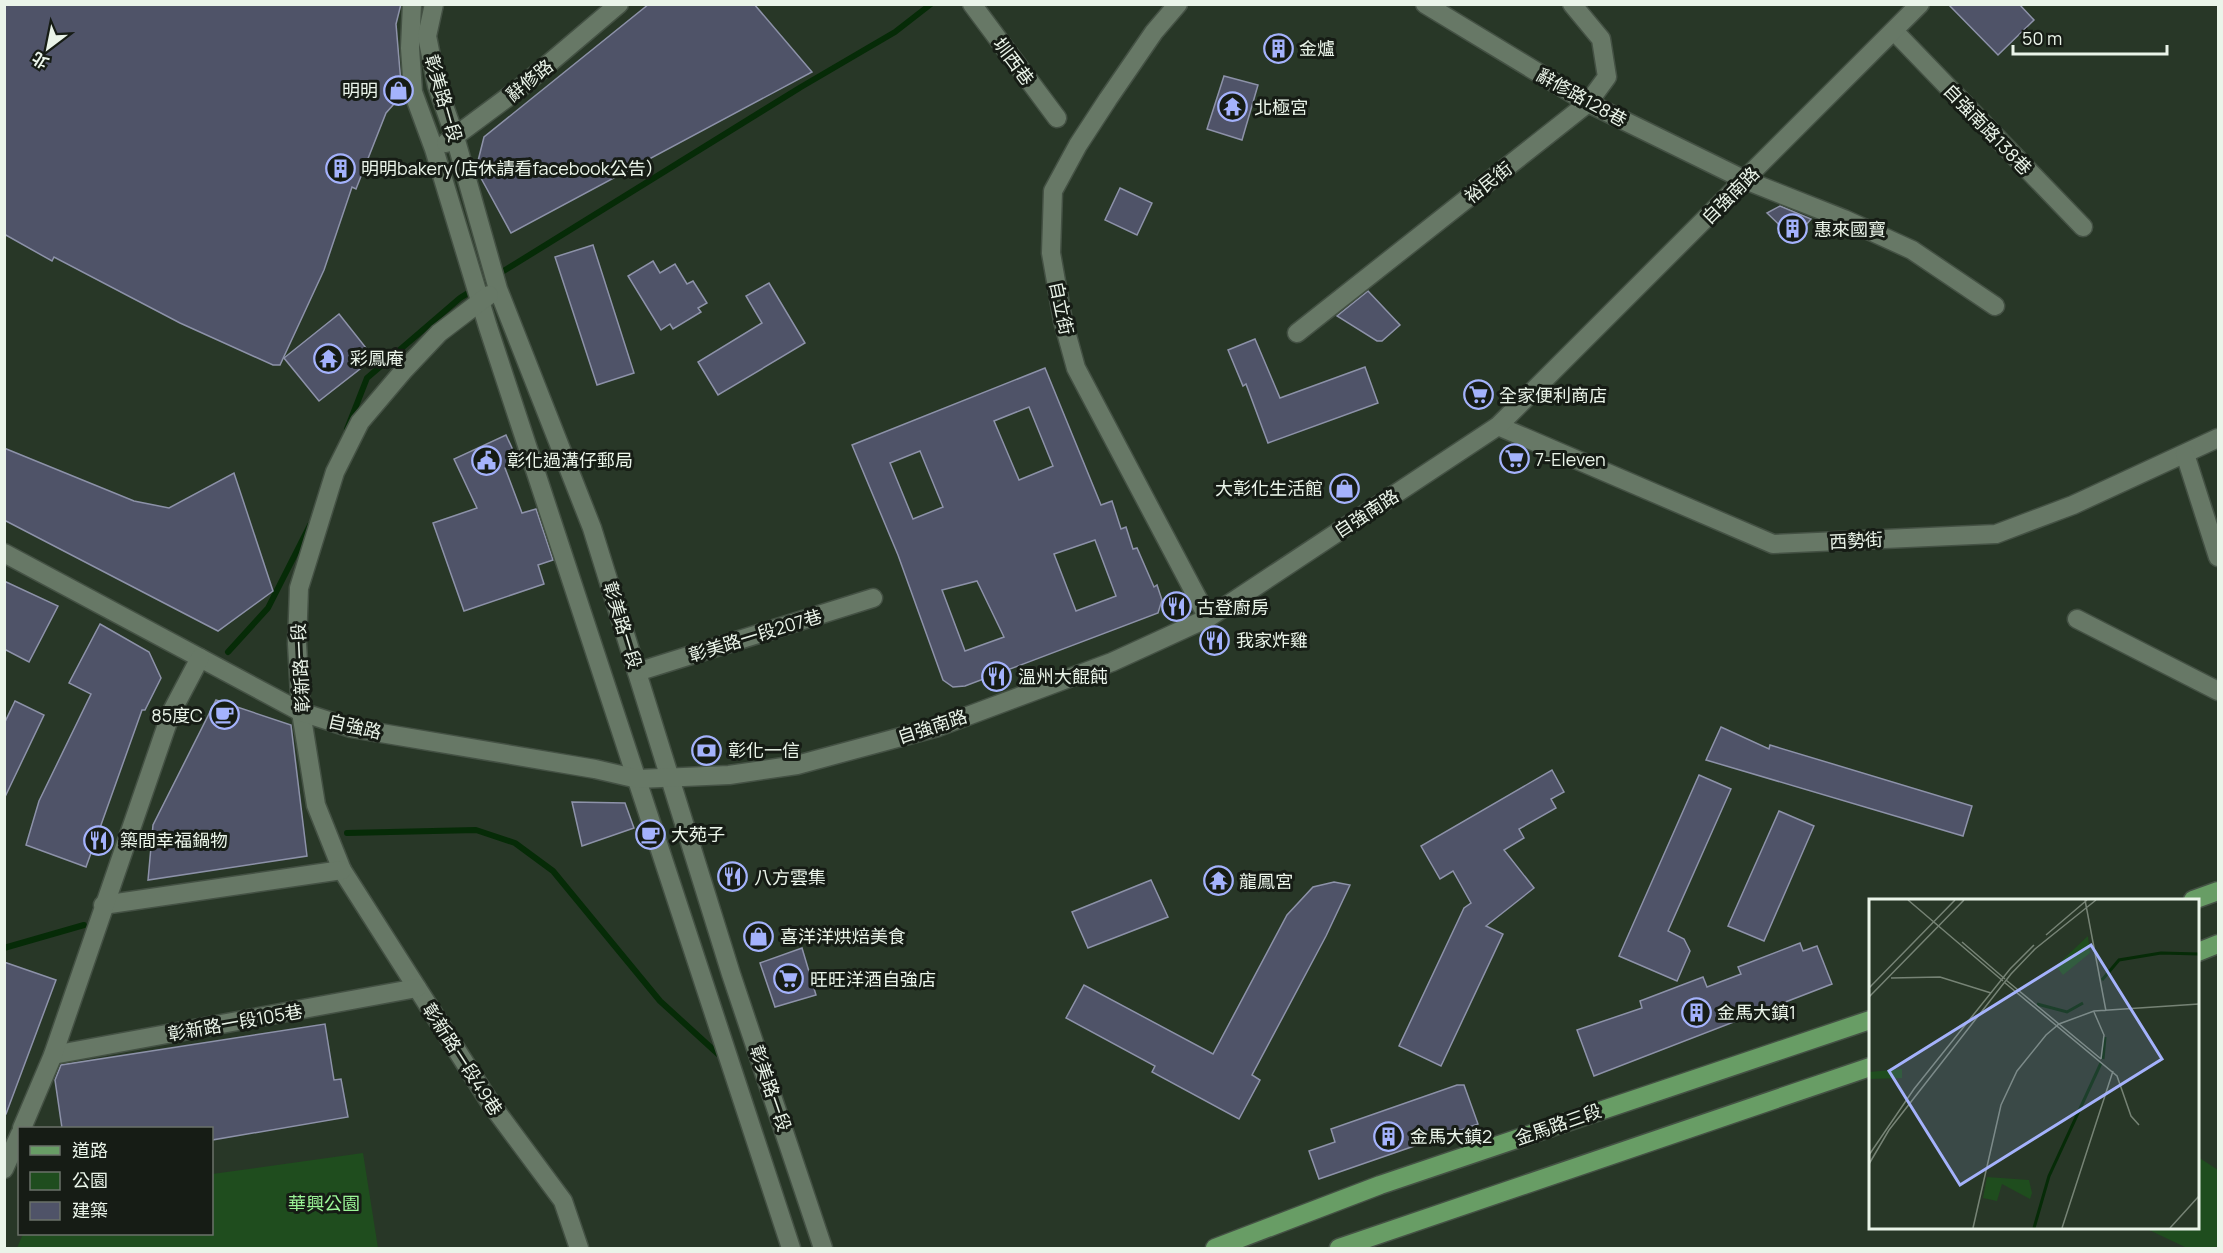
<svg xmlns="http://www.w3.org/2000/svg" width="2223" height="1253" viewBox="0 0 2223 1253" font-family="Manrope,'Noto Sans TC',sans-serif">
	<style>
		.green { fill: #1f4d1e }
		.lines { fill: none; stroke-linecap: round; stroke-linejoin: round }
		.stream { stroke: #062b07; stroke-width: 6 }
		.building { fill: #4f5368; stroke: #8d92a9; stroke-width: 1.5; fill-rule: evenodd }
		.minor-casing { stroke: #445144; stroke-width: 21 }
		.major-casing { stroke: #445144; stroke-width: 21 }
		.minor { stroke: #677866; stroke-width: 18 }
		.major { stroke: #689d65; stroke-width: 18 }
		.labels { text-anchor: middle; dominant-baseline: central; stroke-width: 6; stroke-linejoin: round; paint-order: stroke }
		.poi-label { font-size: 18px; fill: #eaf4e9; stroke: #161c15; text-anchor: start }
		.street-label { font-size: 18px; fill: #eaf4e9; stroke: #161c15 }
		.park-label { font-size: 18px; fill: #9cf698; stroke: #161c15 }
		.inset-river { fill: none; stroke: #062b07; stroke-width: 3 }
		.inset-road { fill: none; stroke: #768375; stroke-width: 1.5 }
		.view { fill: #a4b2fc; fill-opacity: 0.15; stroke: #a4b2fc; stroke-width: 3 }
		.inset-edge { fill: none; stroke: #eaf4e9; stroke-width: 3 }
	</style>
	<rect width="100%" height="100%" fill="#283727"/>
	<g class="green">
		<polygon points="363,1153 378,1248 17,1248 23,1234 212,1234 212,1174"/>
		<polygon points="2198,1157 2218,1170 2218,1248 2187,1248 2145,1228 2198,1228"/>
	</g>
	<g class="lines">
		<g class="stream">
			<polyline points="347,429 367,378 460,298 801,87 895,32 931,4"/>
			<polyline points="228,652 268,608 310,525"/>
			<polyline points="347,833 476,830 515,843 553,871 660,1001 718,1054"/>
			<polyline points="4,948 84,925"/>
		</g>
	</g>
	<g class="building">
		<polygon points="4,4 401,4 396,24 402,95 386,113 356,189 352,187 324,270 280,365 273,365 180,323 54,257 52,261 4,234"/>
		<polygon points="649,4 754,4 812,72 511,233 476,169 484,137"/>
		<polygon points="1948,4 2019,4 2034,20 1998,55"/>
		<polygon points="1224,76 1258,85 1242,140 1207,129"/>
		<polygon points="1120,188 1152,203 1137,235 1105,220"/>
		<polygon points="1780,206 1811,219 1794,239 1767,213"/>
		<polygon points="593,245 634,373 597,385 555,257"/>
		<polygon points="653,261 660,273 675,264 687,284 693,281 707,303 698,308 701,312 673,329 670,324 661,330 628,276"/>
		<polygon points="769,283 805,343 718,395 698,362 762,323 746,296"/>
		<polygon points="1368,291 1400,325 1382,341 1377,341 1337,316"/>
		<polygon points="339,314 374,358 319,401 284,358"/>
		<polygon points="1255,339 1280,398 1365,367 1378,403 1268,443 1246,384 1243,386 1228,350"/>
		<path d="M 1045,368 L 1101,505 L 1112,501 L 1121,529 L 1126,527 L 1133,549 L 1137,548 L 1154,587 L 1157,585 L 1162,600 L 1158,613 L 965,686 L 953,687 L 943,680 L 898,555 L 852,445 ZM 1029,407 L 1053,466 L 1019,480 L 994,421 ZM 920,451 L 943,507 L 913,519 L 890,463 ZM 1095,540 L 1116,596 L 1076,611 L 1054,554 ZM 977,581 L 1004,637 L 965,651 L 942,590 Z"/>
		<polygon points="506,435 518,461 505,468 522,513 536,509 553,560 538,565 544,584 464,611 433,523 477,508 454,459"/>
		<polygon points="4,448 134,501 169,508 234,473 273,591 218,631 4,520"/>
		<polygon points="4,581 58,606 29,662 4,649"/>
		<polygon points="100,624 149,652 161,678 145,710 142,710 86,867 26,845 39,801 91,694 69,683"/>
		<polygon points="216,700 291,725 307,856 148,880 153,825"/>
		<polygon points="15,701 44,715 4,799 4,724"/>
		<polygon points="1721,727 1769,749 1770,745 1972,806 1963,836 1706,760"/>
		<polygon points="1552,770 1564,792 1551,799 1556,808 1519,829 1524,838 1504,850 1534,888 1486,926 1503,934 1441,1066 1399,1046 1464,908 1471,903 1453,871 1440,879 1421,846"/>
		<polygon points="1699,775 1731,789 1668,931 1684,939 1690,951 1677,981 1619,956"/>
		<polygon points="572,802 625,803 634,828 582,846"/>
		<polygon points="1779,811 1814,826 1764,941 1728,926"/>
		<polygon points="1151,880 1168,917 1088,948 1072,912"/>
		<polygon points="1334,882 1350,885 1326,936 1252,1075 1260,1080 1239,1119 1152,1072 1155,1066 1066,1018 1084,985 1213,1054 1287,915 1313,887"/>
		<polygon points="1800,943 1803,951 1817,946 1832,984 1594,1076 1577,1030 1642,1008 1640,1001 1703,977 1707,987 1741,974 1738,967"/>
		<polygon points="802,948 816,995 775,1007 760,963"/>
		<polygon points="4,962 56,980 6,1114 4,1114"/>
		<polygon points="325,1024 334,1080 341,1079 348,1117 212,1140 212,1128 62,1128 55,1080 61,1065"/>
		<polygon points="1457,1085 1464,1085 1478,1124 1319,1179 1309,1151 1335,1142 1331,1129"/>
	</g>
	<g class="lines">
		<defs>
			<g id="minor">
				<polyline points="412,4 410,48 413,92 434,149 488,327 791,1248"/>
				<polyline points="434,4 427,36 437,86 455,137 498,289 592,528 731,974 823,1248"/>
				<polyline points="972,4 1057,118"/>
				<polyline points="1178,4 1154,32 1108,99 1078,145 1053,191 1051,253 1063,321 1076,368 1208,618"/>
				<polyline points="1425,4 1588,103 1745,180 1844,219 1912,250 1995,306"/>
				<polyline points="1894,31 2083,227"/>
				<polyline points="446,143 520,88 619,4"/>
				<polyline points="489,295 439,333 405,369 360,422 335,472 299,588 297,644 301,712 316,805 342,870 491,1104 563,1201 579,1248"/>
				<polyline points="1297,333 1588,103 1607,77 1601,39 1572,4"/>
				<polyline points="1498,426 1773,544 1996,534 2073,505 2218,438"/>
				<polyline points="2185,454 2218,557"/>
				<polyline points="4,553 301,712 351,728 595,769 638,779 729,775 797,765 938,727 1112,662 1208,618 1498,426 1920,4"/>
				<polyline points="2077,619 2218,691"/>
				<polyline points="637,672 873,598"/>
				<polyline points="103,905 342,870"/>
				<polyline points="53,1055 417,988"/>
				<polyline points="22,1128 53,1055 171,713 200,658"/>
				<polyline points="4,1169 20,1134"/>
			</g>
			<g id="major">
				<polyline points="2193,900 2218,891"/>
				<polyline points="2198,952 2218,944"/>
				<polyline points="1215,1248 1380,1185 1870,1020"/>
				<polyline points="1339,1248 1870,1067"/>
			</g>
		</defs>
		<use href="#minor" class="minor-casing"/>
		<use href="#major" class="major-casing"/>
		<use href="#minor" class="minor"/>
		<use href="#major" class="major"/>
	</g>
	<defs>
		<symbol id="building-ring" viewBox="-11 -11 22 22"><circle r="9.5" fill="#161c15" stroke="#a4b2fc" stroke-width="1.5"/><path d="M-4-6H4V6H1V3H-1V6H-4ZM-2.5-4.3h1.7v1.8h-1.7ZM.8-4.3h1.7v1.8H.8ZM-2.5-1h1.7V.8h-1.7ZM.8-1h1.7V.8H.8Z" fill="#a4b2fc"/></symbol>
		<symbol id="shop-ring" viewBox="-11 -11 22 22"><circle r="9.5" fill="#161c15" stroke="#a4b2fc" stroke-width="1.5"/><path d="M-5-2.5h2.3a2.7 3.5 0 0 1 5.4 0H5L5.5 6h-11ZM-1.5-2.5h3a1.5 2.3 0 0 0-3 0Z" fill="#a4b2fc"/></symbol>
		<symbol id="temple-ring" viewBox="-11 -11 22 22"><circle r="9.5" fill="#161c15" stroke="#a4b2fc" stroke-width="1.5"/><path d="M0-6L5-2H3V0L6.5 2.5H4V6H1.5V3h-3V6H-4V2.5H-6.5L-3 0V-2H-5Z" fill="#a4b2fc"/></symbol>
		<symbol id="supermarket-ring" viewBox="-11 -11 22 22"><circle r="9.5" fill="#161c15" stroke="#a4b2fc" stroke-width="1.5"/><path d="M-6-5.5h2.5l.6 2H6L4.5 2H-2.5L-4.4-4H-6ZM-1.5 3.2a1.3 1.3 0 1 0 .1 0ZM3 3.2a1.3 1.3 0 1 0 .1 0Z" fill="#a4b2fc"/></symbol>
		<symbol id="civic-ring" viewBox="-11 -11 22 22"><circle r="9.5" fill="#161c15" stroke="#a4b2fc" stroke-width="1.5"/><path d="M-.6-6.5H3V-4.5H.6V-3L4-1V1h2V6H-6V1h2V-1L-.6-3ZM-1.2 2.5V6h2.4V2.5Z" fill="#a4b2fc"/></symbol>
		<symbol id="restaurant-ring" viewBox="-11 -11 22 22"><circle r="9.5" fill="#161c15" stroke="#a4b2fc" stroke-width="1.5"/><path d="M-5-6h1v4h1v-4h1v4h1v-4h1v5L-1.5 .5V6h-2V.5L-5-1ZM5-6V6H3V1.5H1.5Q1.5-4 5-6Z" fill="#a4b2fc"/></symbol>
		<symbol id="cafe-ring" viewBox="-11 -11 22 22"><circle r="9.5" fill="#161c15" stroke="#a4b2fc" stroke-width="1.5"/><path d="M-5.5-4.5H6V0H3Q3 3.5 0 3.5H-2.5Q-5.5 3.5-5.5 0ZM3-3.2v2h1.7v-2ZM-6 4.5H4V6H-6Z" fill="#a4b2fc"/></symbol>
		<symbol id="bank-ring" viewBox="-11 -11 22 22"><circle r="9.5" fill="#161c15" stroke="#a4b2fc" stroke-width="1.5"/><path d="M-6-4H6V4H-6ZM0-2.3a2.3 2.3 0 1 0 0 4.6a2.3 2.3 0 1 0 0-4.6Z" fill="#a4b2fc"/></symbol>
	</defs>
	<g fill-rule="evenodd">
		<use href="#building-ring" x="1262" y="32" width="33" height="33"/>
		<use href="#shop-ring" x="382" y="74" width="33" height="33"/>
		<use href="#temple-ring" x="1216" y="90" width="33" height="33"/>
		<use href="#building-ring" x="324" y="152" width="33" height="33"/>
		<use href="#building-ring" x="1776" y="212" width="33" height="33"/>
		<use href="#temple-ring" x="312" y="342" width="33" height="33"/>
		<use href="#supermarket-ring" x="1462" y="378" width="33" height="33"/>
		<use href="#supermarket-ring" x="1498" y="442" width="33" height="33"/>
		<use href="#civic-ring" x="470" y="444" width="33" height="33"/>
		<use href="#shop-ring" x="1328" y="472" width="33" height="33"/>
		<use href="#restaurant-ring" x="1160" y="590" width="33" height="33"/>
		<use href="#restaurant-ring" x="1198" y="624" width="33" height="33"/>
		<use href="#restaurant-ring" x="980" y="660" width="33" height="33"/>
		<use href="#cafe-ring" x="208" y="698" width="33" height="33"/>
		<use href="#bank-ring" x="690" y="734" width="33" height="33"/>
		<use href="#cafe-ring" x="634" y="818" width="33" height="33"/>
		<use href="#restaurant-ring" x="82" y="824" width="33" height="33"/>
		<use href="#restaurant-ring" x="716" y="860" width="33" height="33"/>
		<use href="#temple-ring" x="1202" y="864" width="33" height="33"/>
		<use href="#shop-ring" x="742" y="920" width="33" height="33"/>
		<use href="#supermarket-ring" x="772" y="962" width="33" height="33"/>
		<use href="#building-ring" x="1680" y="996" width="33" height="33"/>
		<use href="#building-ring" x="1372" y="1120" width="33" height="33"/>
	</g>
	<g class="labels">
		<g class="poi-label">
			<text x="1299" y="48">金爐</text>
			<text x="378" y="90" text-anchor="end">明明</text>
			<text x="1254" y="107">北極宮</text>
			<text x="361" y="168">明明bakery(店休請看facebook公告）</text>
			<text x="1814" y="229">惠來國寶</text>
			<text x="350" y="358">彩鳳庵</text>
			<text x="1499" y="395">全家便利商店</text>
			<text x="1535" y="459">7-Eleven</text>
			<text x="507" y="460">彰化過溝仔郵局</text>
			<text x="1323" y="488" text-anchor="end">大彰化生活館</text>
			<text x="1197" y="607">古登廚房</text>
			<text x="1236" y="640">我家炸雞</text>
			<text x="1018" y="676">溫州大餛飩</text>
			<text x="203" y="715" text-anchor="end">85度C</text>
			<text x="728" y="750">彰化一信</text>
			<text x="671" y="834">大苑子</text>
			<text x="120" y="840">築間幸福鍋物</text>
			<text x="754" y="877">八方雲集</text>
			<text x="1239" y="881">龍鳳宮</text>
			<text x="780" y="936">喜洋洋烘焙美食</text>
			<text x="810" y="979">旺旺洋酒自強店</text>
			<text x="1717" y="1012">金馬大鎮1</text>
			<text x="1410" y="1136">金馬大鎮2</text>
		</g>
		<g class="street-label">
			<text transform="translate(1014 61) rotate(53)">圳西巷</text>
			<text transform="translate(529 80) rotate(-39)">辭修路</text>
			<text transform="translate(1582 97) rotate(29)">辭修路128巷</text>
			<text transform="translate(444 98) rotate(74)">彰美路一段</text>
			<text transform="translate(1988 129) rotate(46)">自強南路138巷</text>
			<text transform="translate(1488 182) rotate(-38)">裕民街</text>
			<text transform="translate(1730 195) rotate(-45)">自強南路</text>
			<text transform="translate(1062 308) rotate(78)">自立街</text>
			<text transform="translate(1366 513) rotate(-33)">自強南路</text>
			<text transform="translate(1856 540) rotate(-3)">西勢街</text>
			<text transform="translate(623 625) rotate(73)">彰美路一段</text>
			<text transform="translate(755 635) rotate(-17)">彰美路一段207巷</text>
			<text transform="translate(300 668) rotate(-93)">彰新路一段</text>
			<text transform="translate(355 726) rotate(13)">自強路</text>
			<text transform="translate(932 726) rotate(-18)">自強南路</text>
			<text transform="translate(235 1022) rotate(-10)">彰新路一段105巷</text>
			<text transform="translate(463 1059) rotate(57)">彰新路一段49巷</text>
			<text transform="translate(771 1088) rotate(71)">彰美路一段</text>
			<text transform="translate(1558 1124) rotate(-19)">金馬路三段</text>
		</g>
		<g class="park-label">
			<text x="324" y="1203">華興公園</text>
		</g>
	</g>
	<g transform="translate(1869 899)">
		<rect width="330" height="330" fill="#283727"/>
		<path d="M 219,37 L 221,54 L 194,76 L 187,67 ZM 33,170 L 33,179 L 0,180 L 0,173 ZM 118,278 L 160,281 L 163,294 L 161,300 L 133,285 L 128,302 L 114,299 Z" fill="#1f4d1e"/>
		<path class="inset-river" d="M 233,81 L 250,61 L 292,54 L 330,55M 168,105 L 198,113 L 214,104M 234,160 L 236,138M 165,329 L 180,277 L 232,164"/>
		<path class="inset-road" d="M 39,1 L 134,82M 216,1 L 237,112M 177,36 L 218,1M 93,43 L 136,80M 22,79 L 71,78 L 122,94M 137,81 L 232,160M 135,83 L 248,177 L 262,217 L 270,226M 0,89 L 86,1M 0,98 L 95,1M 225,113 L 235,136 L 232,160M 0,256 L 45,190 L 141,70 L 165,46M 0,265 L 20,231 L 142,75 L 166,50 L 227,1M 104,329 L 132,206 L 148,172 L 177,136 L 190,125 L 225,112 L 330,105M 193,329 L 244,172M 301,329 L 330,297"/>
		<path class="view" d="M 222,46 L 293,160 L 91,286 L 20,172 Z"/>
		<rect width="330" height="330" class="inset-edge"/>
	</g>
	<rect width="2223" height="1253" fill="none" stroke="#eaf4e9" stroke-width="12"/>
	<rect x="18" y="1127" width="195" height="108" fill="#161c15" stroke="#6b726a" stroke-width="1.5"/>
	<rect x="30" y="1146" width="30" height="9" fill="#689d65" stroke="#6b726a" stroke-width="1.5"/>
	<text x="72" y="1157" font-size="18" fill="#eaf4e9">道路</text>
	<rect x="30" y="1172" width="30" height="18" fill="#1f4d1e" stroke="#6b726a" stroke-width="1.5"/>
	<text x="72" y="1187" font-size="18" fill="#eaf4e9">公園</text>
	<rect x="30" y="1202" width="30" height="18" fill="#4f5368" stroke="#6b726a" stroke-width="1.5"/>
	<text x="72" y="1217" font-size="18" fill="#eaf4e9">建築</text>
	<g transform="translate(48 48) rotate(212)" stroke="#161c15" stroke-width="4.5" paint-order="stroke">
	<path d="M0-4.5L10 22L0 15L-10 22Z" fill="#eaf4e9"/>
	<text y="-9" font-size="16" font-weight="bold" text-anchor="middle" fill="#eaf4e9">北</text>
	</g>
	<path d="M2013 45v9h154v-9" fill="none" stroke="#eaf4e9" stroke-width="3"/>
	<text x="2022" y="45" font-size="18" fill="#eaf4e9" stroke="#161c15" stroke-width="4.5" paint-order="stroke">50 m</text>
</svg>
